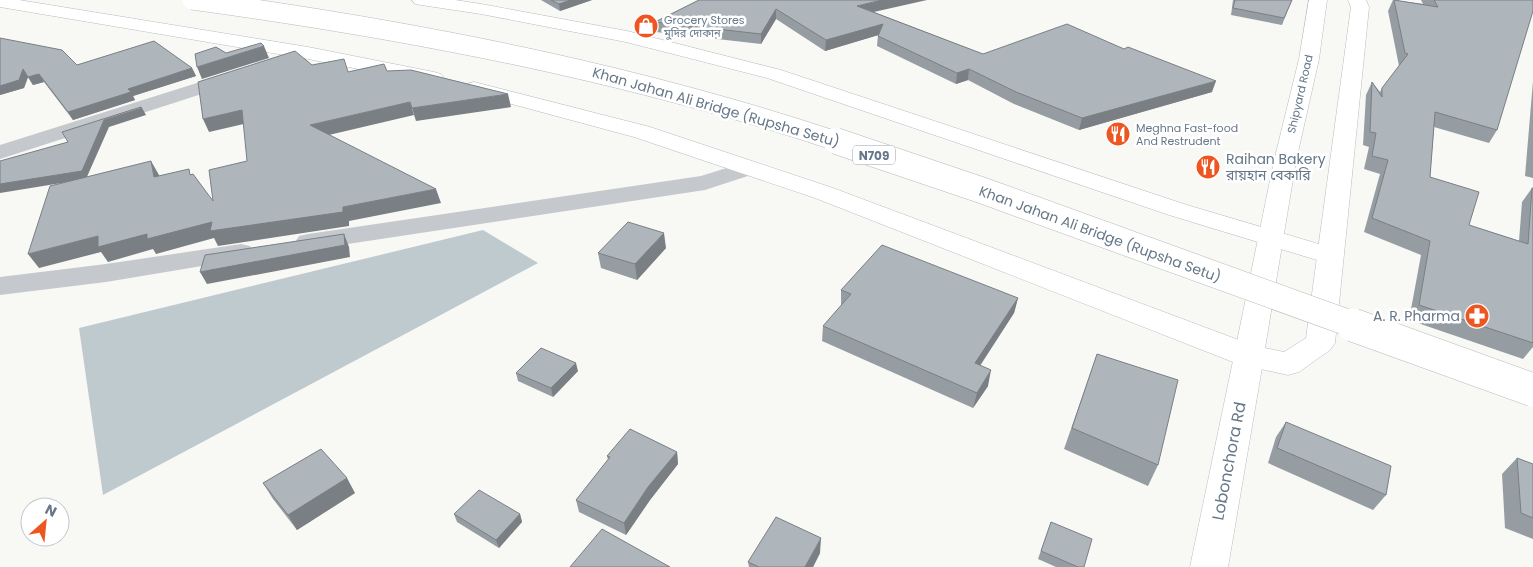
<svg xmlns="http://www.w3.org/2000/svg" width="1533" height="567" viewBox="0 0 1533 567" font-family="Poppins,'Noto Sans Bengali',sans-serif">
	<style>
		.water { fill: #bfcacf }
		.lines { fill: none; stroke-linecap: round; stroke-linejoin: round }
		.secondary-casing { stroke: #b9bec3; stroke-width: 1 }
		.primary-casing { stroke: #b8bcc0; stroke-width: 1 }
		.highway-casing { stroke: #b7bbbe; stroke-width: 1 }
		.street { fill: #c5c9cd; fill-rule: evenodd }
		.secondary { fill: #fff; fill-rule: evenodd }
		.primary { fill: #fff; fill-rule: evenodd }
		.highway { fill: #fff; fill-rule: evenodd }
		.highway-bridge-far2-casing { stroke: #b7bbbe; stroke-width: 20; stroke-linecap: butt }
		.highway-bridge-far1-casing { stroke: #b7bbbe; stroke-width: 27; stroke-linecap: butt }
		.highway-bridge-casing { stroke: #b7bbbe; stroke-width: 34; stroke-linecap: butt }
		.highway-bridge-far2 { stroke: #fff; stroke-width: 19 }
		.highway-bridge-far1 { stroke: #fff; stroke-width: 26 }
		.highway-bridge { stroke: #fff; stroke-width: 33 }
		.wall { fill: #969da2 }
		.shaded-wall { fill: #7a7f84 }
		.building { fill: #aeb6bc; stroke: #7a7f84 }
		.labels { text-anchor: middle; dominant-baseline: central; stroke-width: 5; stroke-linejoin: round; paint-order: stroke }
		.far-poi-label { font-size: 11px; fill: #657788; stroke: #fff; text-anchor: start }
		.far-street-label { font-size: 11px; fill: #657788; stroke: #fff }
		.shield { fill: #fff; stroke: #93a0ac; stroke-width: 1 }
		.shield-label { font-size: 12px; font-weight: bold; fill: #657788 }
		.street-label { font-size: 14px; fill: #657788; stroke: #fff }
		.poi-label { font-size: 14px; fill: #657788; stroke: #fff; text-anchor: start }
		.near-street-label { font-size: 16px; fill: #657788; stroke: #fff }
	</style>
	<rect width="100%" height="100%" fill="#f8f8f5"/>
	<polygon class="water" points="483,230 538,263 103,495 79,328"/>
	<g class="lines">
		<defs>
			<polygon id="secondary" points="1249,345 1260,348 1264,356 1228,567 1190,567 1234,356 1238,348"/>
			<polygon id="primary" points="1309,0 1327,0 1319,59 1296,161 1265,348 1284,352 1306,338 1351,7 1348,0 1366,0 1369,7 1335,343 1330,350 1299,372 1288,375 1238,364 1234,356 1274,161 1299,59"/>
			<g id="highway">
				<polygon points="0,0 19,0 308,47 434,72 441,74 444,78 441,82 434,84 308,59 0,7"/>
				<polygon points="412,0 455,0 481,4 627,31 781,70 1187,205 1339,250 1343,256 1339,262 1330,264 1169,215 767,78 626,42 481,14 421,5 415,4"/>
				<polygon points="474,82 650,127 833,188 1260,348 1264,356 1260,364 1249,367 1238,364 815,198 634,137 467,92 464,88 467,84"/>
			</g>
		</defs>
		<use href="#secondary" class="secondary-casing"/>
		<use href="#primary" class="primary-casing"/>
		<use href="#highway" class="highway-casing"/>
		<g class="street">
			<polygon points="235,71 242,73 245,77 242,81 0,159 0,145"/>
			<polygon points="749,161 757,163 761,168 757,173 705,190 308,250 299,248 295,242 299,236 308,234 701,176"/>
			<polygon points="241,244 250,246 254,252 250,258 106,282 0,295 0,277 106,264"/>
		</g>
		<use href="#secondary" class="secondary"/>
		<use href="#primary" class="primary"/>
		<use href="#highway" class="highway"/>
		<defs>
			<path id="highway-bridge-far2" d="M 192,0 C 412,30 629,72 839,142"/>
			<polyline id="highway-bridge-far1" points="836,141 981,190 1357,326"/>
			<polyline id="highway-bridge" points="1353,325 1533,390"/>
		</defs>
		<use href="#highway-bridge-far2" class="highway-bridge-far2-casing"/>
		<use href="#highway-bridge-far1" class="highway-bridge-far1-casing"/>
		<use href="#highway-bridge" class="highway-bridge-casing"/>
		<use href="#highway-bridge-far2" class="highway-bridge-far2"/>
		<use href="#highway-bridge-far1" class="highway-bridge-far1"/>
		<use href="#highway-bridge" class="highway-bridge"/>
	</g>
	<g class="wall">
		<polygon points="541,0 592,0 560,11"/>
		<polygon points="699,0 874,12 983,54 1212,92 1079,130 1014,104 968,80 956,84 877,46 878,35 825,51 776,19 761,44 656,32 655,22"/>
		<polygon points="1233,0 1292,0 1282,25 1231,15"/>
		<polygon points="1393,0 1423,4 1421,0 1533,0 1497,130 1489,143 1434,127 1430,177 1469,225 1519,241 1522,202 1532,188 1533,188 1533,347 1523,359 1409,320 1421,255 1364,232 1380,174 1364,169 1369,147 1363,145 1366,95 1372,82 1380,92 1382,88 1399,66 1388,11"/>
		<polygon points="0,38 77,65 192,68 196,76 133,96 135,100 73,120 44,82 33,85 28,77 24,88 0,95"/>
		<polygon points="1533,81 1533,178 1525,176"/>
		<polygon points="666,248 637,280 601,268 598,253"/>
		<polygon points="841,290 1018,298 1014,313 980,366 988,386 973,408 822,341 823,326 841,306"/>
		<polygon points="1097,354 1158,465 1148,486 1064,449"/>
		<polygon points="578,371 553,397 518,381 516,373"/>
		<polygon points="1286,422 1386,495 1373,510 1268,463 1276,437"/>
		<polygon points="677,452 678,464 650,500 626,535 579,512 576,500 608,460 607,456"/>
		<polygon points="1517,458 1533,464 1533,539 1505,528 1502,474"/>
		<polygon points="263,483 355,493 297,530 273,499"/>
		<polygon points="454,514 520,514 522,522 499,548 457,522"/>
		<polygon points="1051,522 1084,567 1056,567 1038,559"/>
		<polygon points="820,553 813,567 749,567 748,562"/>
	</g>
	<g class="shaded-wall">
		<polygon points="571,0 592,0 560,11 559,4"/>
		<polygon points="882,0 927,0 856,16 857,6"/>
		<polygon points="776,9 776,19 761,44 761,34"/>
		<polygon points="883,24 882,34 825,51 826,40"/>
		<polygon points="264,46 269,58 202,79 197,67"/>
		<polygon points="192,68 196,76 133,96 135,100 73,120 68,112 128,89"/>
		<polygon points="23,69 28,77 24,88 0,95 0,86"/>
		<polygon points="969,69 968,80 956,84 957,73"/>
		<polygon points="39,74 44,82 33,85 28,77"/>
		<polygon points="1216,81 1212,92 1079,130 1082,118"/>
		<polygon points="508,94 511,107 416,121 412,108"/>
		<polygon points="410,102 414,115 316,138 310,125"/>
		<polygon points="142,108 146,115 109,127 86,179 0,193 0,184 104,120"/>
		<polygon points="242,110 248,123 209,132 203,119"/>
		<polygon points="151,161 159,175 162,191 154,177"/>
		<polygon points="436,189 441,203 349,221 349,226 218,246 214,238 156,254 153,249 108,262 101,252 39,268 28,254 98,236 147,234 212,222 343,207"/>
		<polygon points="664,233 666,248 637,280 635,264"/>
		<polygon points="344,234 349,247 350,257 207,284 200,272"/>
		<polygon points="1018,298 1014,313 971,379 975,363"/>
		<polygon points="576,363 578,371 553,397 551,388"/>
		<polygon points="991,370 988,386 973,408 977,393"/>
		<polygon points="677,452 678,464 650,500 626,535 624,523 648,487"/>
		<polygon points="347,478 355,493 297,530 288,515"/>
		<polygon points="520,514 522,522 499,548 496,540"/>
		<polygon points="821,538 820,553 813,567 805,567"/>
	</g>
	<g class="building">
		<polygon points="551,0 571,0 559,4"/>
		<polygon points="699,0 882,0 857,6 983,54 1067,24 1124,49 1128,47 1216,81 1082,118 1016,92 969,69 957,73 878,36 883,24 826,40 776,9 761,34 655,22"/>
		<polygon points="1235,0 1292,0 1284,18 1233,8"/>
		<polygon points="1394,0 1438,7 1434,0 1533,0 1533,11 1497,130 1435,112 1430,177 1479,192 1469,225 1528,244 1532,188 1533,188 1533,343 1419,305 1430,241 1372,218 1388,160 1372,156 1376,133 1370,132 1372,82 1382,97 1382,88 1408,54 1405,53"/>
		<polygon points="0,38 62,50 77,65 154,41 192,68 128,89 131,92 68,112 39,74 28,77 23,69 19,80 0,86"/>
		<polygon points="261,43 264,46 197,67 195,54 216,47 226,53"/>
		<polygon points="295,51 312,65 344,59 348,72 384,64 387,71 411,70 508,94 412,108 410,102 310,125 436,189 343,207 343,212 210,231 212,222 147,239 147,234 98,247 98,236 28,254 50,186 151,161 154,177 189,169 190,175 193,174 213,201 209,170 247,161 242,110 203,119 198,82"/>
		<polygon points="141,107 142,108 104,120 82,171 0,184 0,161 68,142 62,132"/>
		<polygon points="628,222 664,233 635,264 598,253"/>
		<polygon points="344,234 345,245 200,272 205,255"/>
		<polygon points="882,245 1018,298 975,363 991,370 977,393 823,326 851,294 841,290"/>
		<polygon points="541,348 576,363 551,388 516,373"/>
		<polygon points="1097,354 1178,380 1158,465 1072,428"/>
		<polygon points="1286,422 1391,466 1386,495 1277,448"/>
		<polygon points="630,429 677,452 648,487 624,523 576,500 610,457 607,456"/>
		<polygon points="321,449 347,478 288,515 263,483"/>
		<polygon points="1517,458 1533,464 1533,518 1521,513"/>
		<polygon points="479,490 520,514 496,540 454,514"/>
		<polygon points="776,517 821,538 805,567 759,567 748,562"/>
		<polygon points="1051,522 1092,539 1084,567 1078,567 1041,551"/>
		<polygon points="602,529 670,567 570,567"/>
	</g>
	<defs>
		<symbol id="shop-disc" viewBox="-11 -11 22 22"><circle r="9.5" fill="#ed5620" stroke="#fff"/><path d="M-5-2.5h2.3a2.7 3.5 0 0 1 5.4 0H5L5.5 6h-11ZM-1.5-2.5h3a1.5 2.3 0 0 0-3 0Z" fill="#fff"/></symbol>
		<symbol id="restaurant-disc" viewBox="-11 -11 22 22"><circle r="9.5" fill="#ed5620" stroke="#fff"/><path d="M-5-6h1v4h1v-4h1v4h1v-4h1v5L-1.5 .5V6h-2V.5L-5-1ZM5-6V6H3V1.5H1.5Q1.5-4 5-6Z" fill="#fff"/></symbol>
		<symbol id="pharmacy-disc" viewBox="-11 -11 22 22"><circle r="9.5" fill="#ed5620" stroke="#fff"/><path d="M-2-6h4v4h4v4h-4v4h-4v-4h-4v-4h4Z" fill="#fff"/></symbol>
	</defs>
	<g fill-rule="evenodd">
		<use href="#shop-disc" x="632" y="12" width="28" height="28"/>
		<use href="#restaurant-disc" x="1104" y="120" width="28" height="28"/>
		<use href="#restaurant-disc" x="1194" y="153" width="28" height="28"/>
		<use href="#pharmacy-disc" x="1463" y="302" width="28" height="28"/>
	</g>
	<g class="labels">
		<g class="far-poi-label">
			<text x="664" y="20">Grocery Stores<tspan x="664" dy="13">মুদির দোকান</tspan></text>
			<text x="1136" y="128">Meghna Fast-food<tspan x="1136" dy="13">And Restrudent</tspan></text>
		</g>
		<g class="far-street-label">
			<text transform="translate(1300 94) rotate(-77)">Shipyard Road</text>
		</g>
		<rect class="shield" x="853" y="145.5" width="42" height="19" rx="4"/>
		<g class="shield-label">
			<text x="874" y="155">N709</text>
		</g>
		<g class="street-label">
			<text transform="translate(716 107) rotate(16)">Khan Jahan Ali Bridge (Rupsha Setu)</text>
			<text transform="translate(1100 234) rotate(20)">Khan Jahan Ali Bridge (Rupsha Setu)</text>
		</g>
		<g class="poi-label">
			<text x="1226" y="159">Raihan Bakery<tspan x="1226" dy="16">রায়হান বেকারি</tspan></text>
			<text x="1460" y="316" text-anchor="end">A. R. Pharma</text>
		</g>
		<g class="near-street-label">
			<text transform="translate(1229 461) rotate(-79)">Lobonchora Rd</text>
		</g>
	</g>
	<g transform="translate(45 522) rotate(27)"><circle r="24" fill="#ffffff" stroke="#c1c9cf"/>
	<path d="M0-4L9 19L0 12L-9 19Z" fill="#ed5620"/>
	<text y="-8" font-size="14" font-weight="bold" text-anchor="middle" fill="#657788">N</text>
	</g>
</svg>
